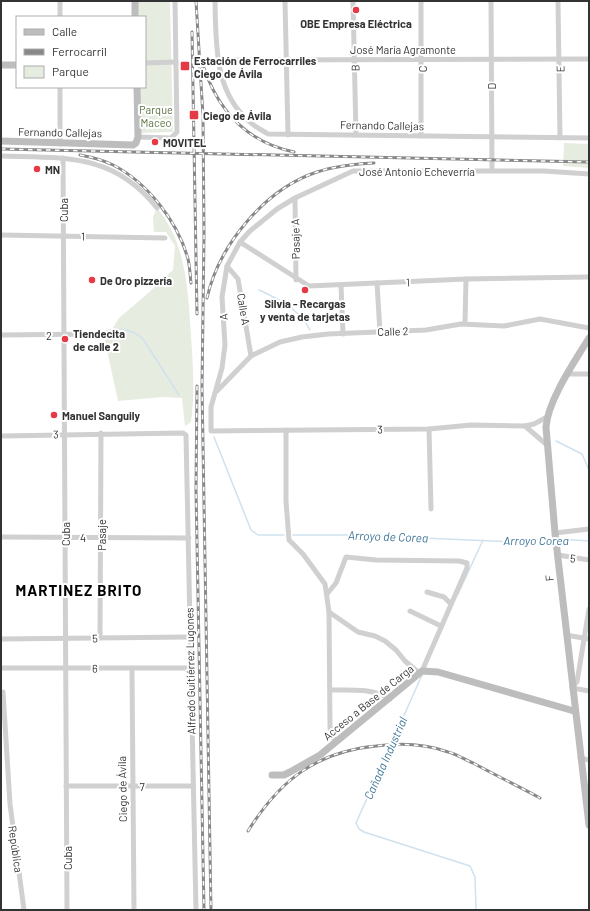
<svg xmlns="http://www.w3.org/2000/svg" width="590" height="911" viewBox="0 0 590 911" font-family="Barlow,sans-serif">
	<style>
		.green { fill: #e6ecdf }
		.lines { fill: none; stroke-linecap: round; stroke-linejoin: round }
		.stream { stroke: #cfe2ee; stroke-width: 1.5 }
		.street { stroke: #d0d0d0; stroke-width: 5 }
		.secondary { stroke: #bdbdbd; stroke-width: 7 }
		.rail-casing { stroke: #888; stroke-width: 3 }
		.rail { stroke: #fff; stroke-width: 1.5; stroke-dasharray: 4.5; stroke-linecap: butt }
		.poi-dot { fill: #e63946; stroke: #fff; stroke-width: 1.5 }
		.labels { text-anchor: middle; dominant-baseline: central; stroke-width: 4; stroke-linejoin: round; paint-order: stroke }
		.poi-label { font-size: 11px; font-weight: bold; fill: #333; stroke: #fff; text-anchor: start }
		.street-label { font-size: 11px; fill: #333; stroke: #fff }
		.park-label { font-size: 11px; fill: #56703f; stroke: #fff }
		.water-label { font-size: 12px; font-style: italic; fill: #3f7597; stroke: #fff }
		.district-label { font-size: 15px; font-weight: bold; letter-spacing: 1px; fill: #000; stroke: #fff }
	</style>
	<rect width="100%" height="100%" fill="#fff"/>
	<g class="green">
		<polygon points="137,1 170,1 173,132 139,133 138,87 145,87 145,17 137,17"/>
		<polygon points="564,143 589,144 589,168 563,166"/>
		<path d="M 157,208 C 187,244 188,292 191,336 C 193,367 195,391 191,422 L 185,426 L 182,398 L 163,397 L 118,401 L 105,341 L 119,318 L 146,295 L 173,270 L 175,246 L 166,232 L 154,232 L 153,217 Z"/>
	</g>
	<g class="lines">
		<g class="stream">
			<path d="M 259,290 C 279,299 300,310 310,330"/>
			<path d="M 104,331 C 118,328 133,329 143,339 L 179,395"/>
			<polyline points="214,437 251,530 258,535 284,535"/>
			<polyline points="556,441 582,454 589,470"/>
			<polyline points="293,535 352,535 514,542 553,539"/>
			<polyline points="559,539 589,541"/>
			<polyline points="458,594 483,540"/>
			<polyline points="422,675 356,823 359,829 364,832 470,866 475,877 476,910"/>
		</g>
		<g class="street">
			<polyline points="60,1 60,17"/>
			<path d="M 215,1 C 216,44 214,92 250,122 C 255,127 262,130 268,134 L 589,138"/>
			<polyline points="285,1 288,135"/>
			<polyline points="353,1 356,135"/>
			<polyline points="421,1 421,136"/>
			<polyline points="491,1 492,171"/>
			<polyline points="558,1 560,138"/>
			<polyline points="217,60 589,59"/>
			<polyline points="145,63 176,62"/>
			<polyline points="138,137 171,138 177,132 175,1"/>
			<polyline points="60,144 60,87"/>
			<path d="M 1,156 C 65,158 114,153 157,208"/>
			<polyline points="63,158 67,910"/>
			<polyline points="295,198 296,280"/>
			<polyline points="1,235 165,238"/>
			<polyline points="240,242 309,286 466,279 589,277"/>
			<polyline points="227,266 238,279 251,356"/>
			<polyline points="377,283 380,332"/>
			<polyline points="341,285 343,334"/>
			<polyline points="465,323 466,279"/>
			<polyline points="1,335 97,334"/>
			<polyline points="567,374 589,374"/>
			<polyline points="217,391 251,356 280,342 302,337 328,334 426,330 461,324 504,326 540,319 589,328"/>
			<polyline points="547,417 534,424 525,426 471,425 429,429 211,431 211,407 222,368 225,345 222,297 227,266 240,242 250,231 277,209 295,198 353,171 544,171 589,174"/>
			<polyline points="525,426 547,445"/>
			<polyline points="429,429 431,509"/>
			<polyline points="286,430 286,501 289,540 303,554 325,584 329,612 330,727 331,735 336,742"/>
			<polyline points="1,436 183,433 186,435 196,910"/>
			<polyline points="555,533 589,529"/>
			<polyline points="1,537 189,538"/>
			<polyline points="558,555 589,560"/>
			<polyline points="427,592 444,597 451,604"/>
			<polyline points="327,594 336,583 346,557 376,560 459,561 467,563 467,568 422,671"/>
			<polyline points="410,611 441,626"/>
			<polyline points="329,612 358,632 375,636 385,641 396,650 405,661 419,673"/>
			<polyline points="566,635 589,639"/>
			<polyline points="100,638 101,433"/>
			<polyline points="1,639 189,637"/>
			<polyline points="1,668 190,668"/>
			<polyline points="132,668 134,910"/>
			<polyline points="572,687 577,682 589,609"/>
			<polyline points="572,688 589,691"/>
			<path d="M 331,690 C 349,690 374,688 390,699"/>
			<polyline points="3,692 10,804 24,910"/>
			<polyline points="580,758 589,760"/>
			<polyline points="66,786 193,786"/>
		</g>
		<g class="secondary">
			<polyline points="135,1 135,17"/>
			<polyline points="1,65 17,65"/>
			<polyline points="1,141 133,145 136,143 138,137 137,87"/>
			<path d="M 589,338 C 575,361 548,400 546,427 L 555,533 L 589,825"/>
			<polyline points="272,775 284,775 290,772 320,755 422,671 438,672 574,711"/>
		</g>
		<defs>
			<g id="rail">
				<polyline points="196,1 203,116 204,235 202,387 211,910"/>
				<polyline points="192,32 197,314"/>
				<path d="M 204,68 C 219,112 247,142 294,152"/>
				<polyline points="1,149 589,162"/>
				<path d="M 80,155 C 91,157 103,160 113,165 C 147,182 178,222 188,259 C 190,267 190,275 191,283"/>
				<path d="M 207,298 C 219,245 265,189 317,172 C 335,166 356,164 374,163"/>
				<polyline points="197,386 196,490 204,910"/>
				<path d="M 248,831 C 280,780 316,752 376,746 C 399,743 426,744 448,752 C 457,754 465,760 473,763 C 495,775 518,786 540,798"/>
			</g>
		</defs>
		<use href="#rail" class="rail-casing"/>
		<use href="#rail" class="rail"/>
	</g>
	<g class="poi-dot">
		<circle cx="356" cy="10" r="4"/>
		<rect x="180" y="61" width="10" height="10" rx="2"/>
		<rect x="189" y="110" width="10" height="10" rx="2"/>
		<circle cx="155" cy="142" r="4"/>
		<circle cx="37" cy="169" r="4"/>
		<circle cx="92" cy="280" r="4"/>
		<circle cx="305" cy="290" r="4"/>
		<circle cx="65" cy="339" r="4"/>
		<circle cx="54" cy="415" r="4"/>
	</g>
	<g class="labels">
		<g class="poi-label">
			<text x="356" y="23" text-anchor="middle">OBE Empresa Eléctrica</text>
			<text x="194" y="60">Estación de Ferrocarriles<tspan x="194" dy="13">Ciego de Ávila</tspan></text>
			<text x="203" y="115">Ciego de Ávila</text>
			<text x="163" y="142">MOVITEL</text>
			<text x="45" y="169">MN</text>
			<text x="100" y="280">De Oro pizzería</text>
			<text x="305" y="303" text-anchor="middle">Silvia - Recargas<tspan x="305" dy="13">y venta de tarjetas</tspan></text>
			<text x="73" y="333">Tiendecita<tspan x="73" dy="13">de calle 2</tspan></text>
			<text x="62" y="415">Manuel Sanguily</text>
		</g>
		<g class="street-label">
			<text x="403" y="49">José María Agramonte</text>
			<text transform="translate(355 68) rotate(-91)">B</text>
			<text transform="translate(422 69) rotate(-90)">C</text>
			<text transform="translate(560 69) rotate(-91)">E</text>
			<text transform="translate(491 86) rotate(-90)">D</text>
			<text transform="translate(382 125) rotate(1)">Fernando Callejas</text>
			<text transform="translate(60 132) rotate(1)">Fernando Callejas</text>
			<text x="417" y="171">José Antonio Echeverría</text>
			<text transform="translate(63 210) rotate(-90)">Cuba</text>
			<text transform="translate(83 236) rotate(1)">1</text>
			<text transform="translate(295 239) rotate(-91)">Pasaje A</text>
			<text transform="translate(408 282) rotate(-3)">1</text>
			<text transform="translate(244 309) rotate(81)">Calle A</text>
			<text transform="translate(223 317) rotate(-93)">A</text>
			<text transform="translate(393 331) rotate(-2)">Calle 2</text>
			<text x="49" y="335">2</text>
			<text transform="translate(380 429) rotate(-1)">3</text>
			<text transform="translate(56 434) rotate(-2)">3</text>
			<text transform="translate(65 534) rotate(-90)">Cuba</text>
			<text transform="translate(101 535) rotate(-90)">Pasaje</text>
			<text x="83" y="537">4</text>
			<text transform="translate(573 558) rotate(8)">5</text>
			<text transform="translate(549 578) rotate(-96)">F</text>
			<text transform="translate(95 638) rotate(-1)">5</text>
			<text transform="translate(95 668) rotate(1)">6</text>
			<text transform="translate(190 671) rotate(-91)">Alfredo Guitiérrez Lugones</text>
			<text transform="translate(368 702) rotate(-39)">Acceso a Base de Carga</text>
			<text x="142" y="786">7</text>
			<text transform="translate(122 789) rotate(-91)">Ciego de Ávila</text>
			<text transform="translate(16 849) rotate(82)">República</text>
			<text transform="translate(67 858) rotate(-90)">Cuba</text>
		</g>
		<g class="park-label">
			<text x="156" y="109">Parque<tspan x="156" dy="13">Maceo</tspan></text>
		</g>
		<g class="water-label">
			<text transform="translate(388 536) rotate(2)">Arroyo de Corea</text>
			<text x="536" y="540">Arroyo Corea</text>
			<text transform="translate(385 758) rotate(-66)">Cañada Industrial</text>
		</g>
		<g class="district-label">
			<text x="79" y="590">MARTINEZ BRITO</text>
		</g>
	</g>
	<rect width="590" height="911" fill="none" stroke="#333333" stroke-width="4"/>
	<rect x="16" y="16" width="130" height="72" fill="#ffffff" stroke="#adadad"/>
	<rect x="24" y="29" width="20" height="6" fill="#bdbdbd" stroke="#adadad"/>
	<text x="52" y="36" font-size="12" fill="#333333">Calle</text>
	<rect x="24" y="49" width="20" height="6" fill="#888888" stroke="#adadad"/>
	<text x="52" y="56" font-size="12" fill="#333333">Ferrocarril</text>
	<rect x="24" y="66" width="20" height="12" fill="#e6ecdf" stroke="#adadad"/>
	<text x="52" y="76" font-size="12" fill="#333333">Parque</text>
</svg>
